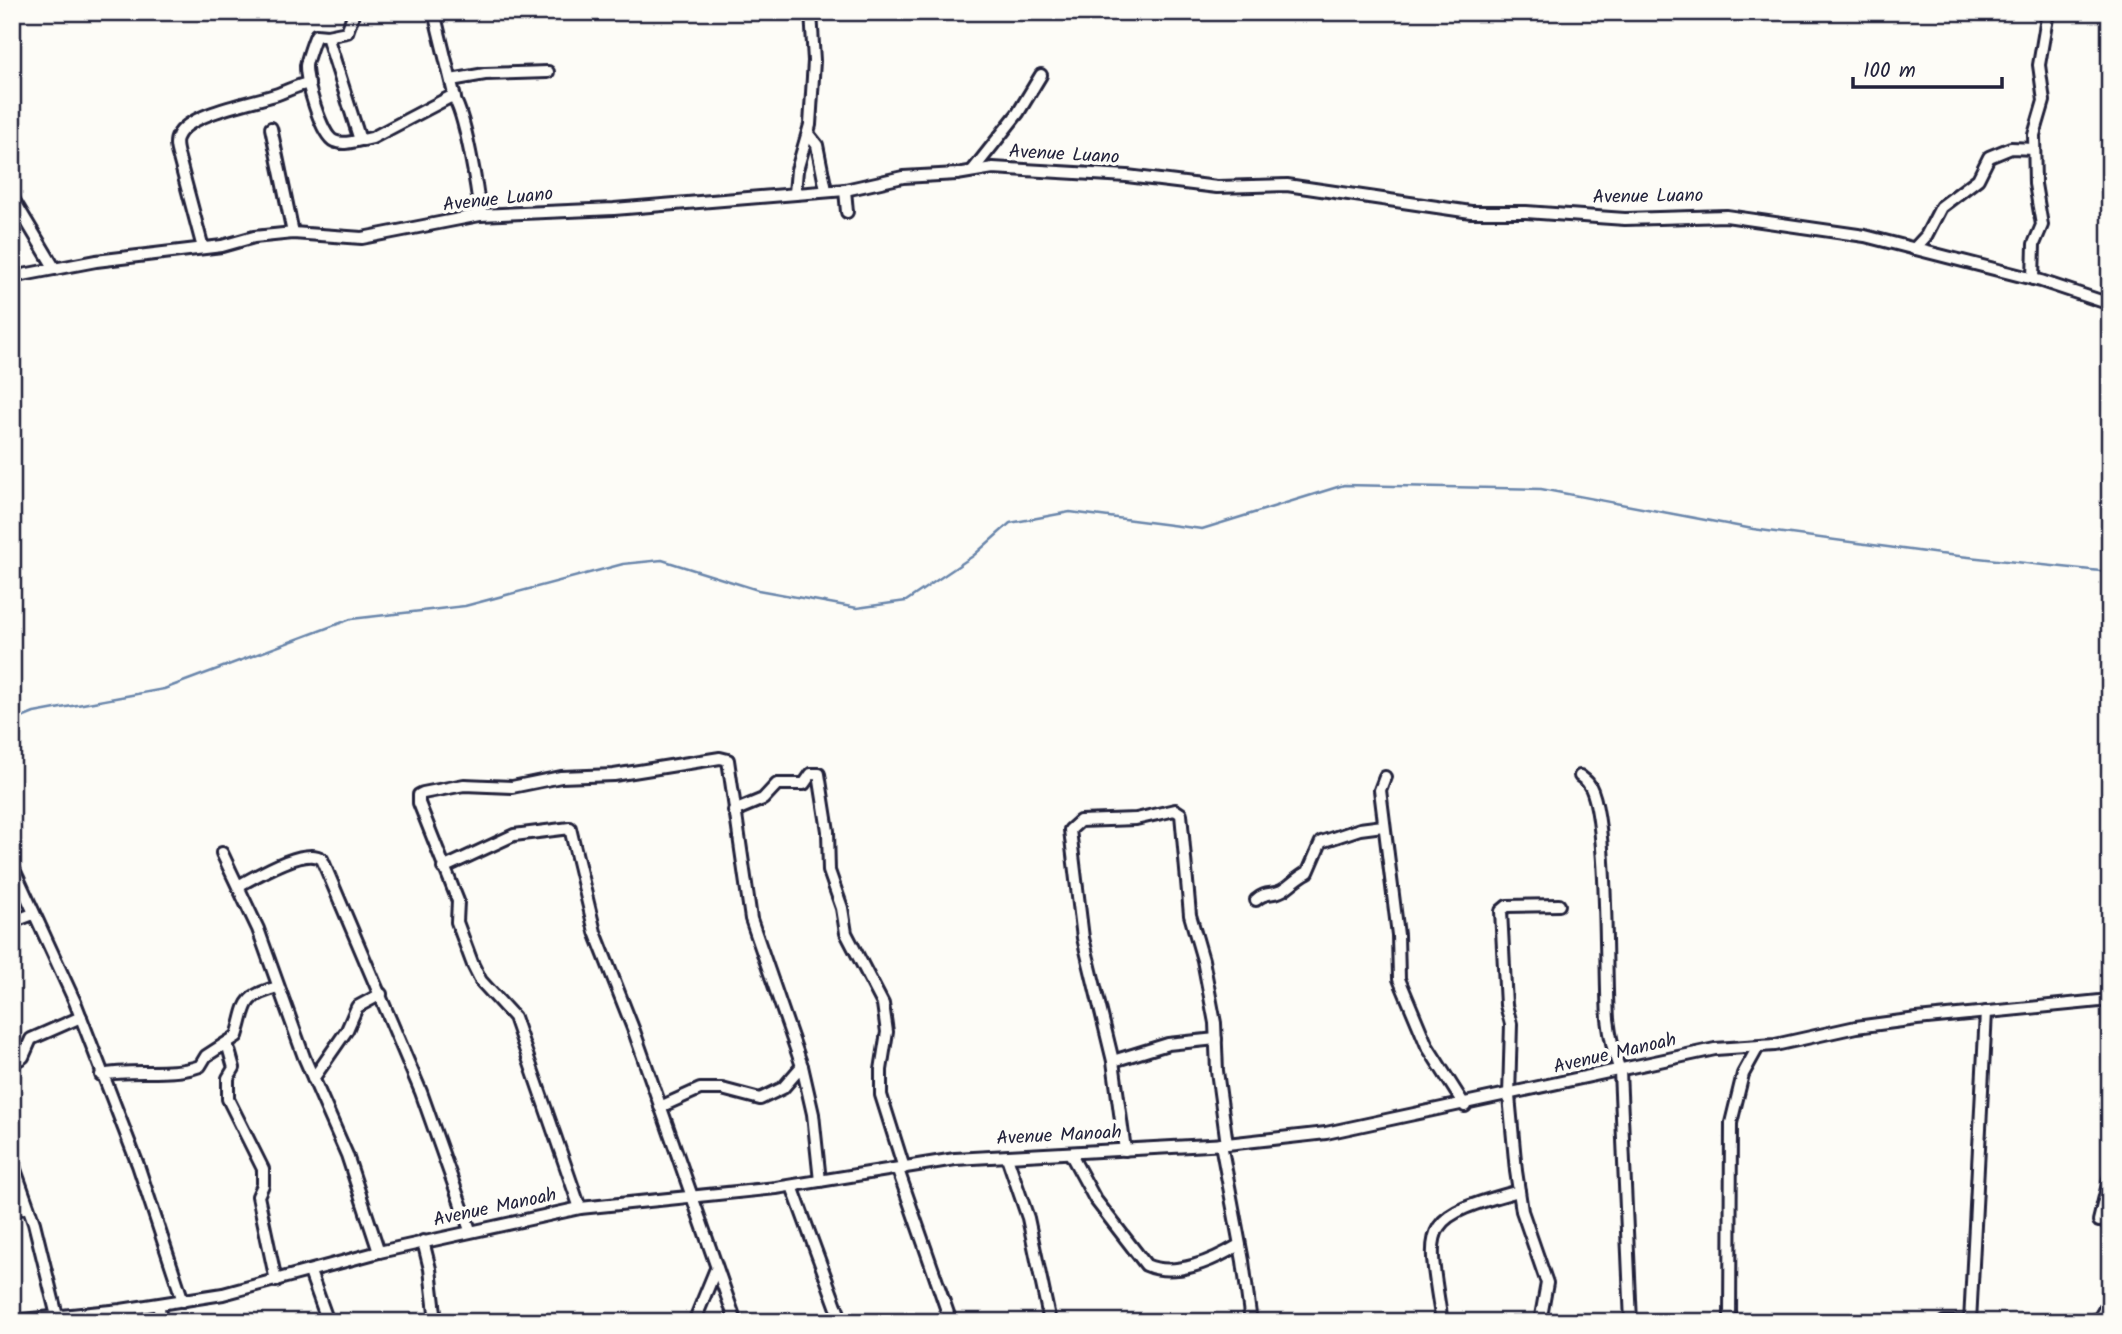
<svg xmlns="http://www.w3.org/2000/svg" width="2122" height="1334" viewBox="0 0 2122 1334" font-family="Kalam,sans-serif">
	<style>
		.lines { fill: none; stroke-linecap: round; stroke-linejoin: round }
		.stream { stroke: #6a86ab; stroke-width: 2.5 }
		.minor-casing { stroke: #22223b; stroke-width: 16 }
		.minor { stroke: #fdfcf7; stroke-width: 10 }
		.labels { text-anchor: middle; dominant-baseline: central; stroke-width: 7; stroke-linejoin: round; paint-order: stroke }
		.street-label { font-size: 19px; fill: #22223b; stroke: #fdfcf7 }
	</style>
	<rect width="100%" height="100%" fill="#fdfcf7"/>
	<filter id="ink" filterUnits="userSpaceOnUse"><feTurbulence type="fractalNoise" baseFrequency=".0143" numOctaves="2"/><feDisplacementMap in="SourceGraphic" scale="14" xChannelSelector="R" yChannelSelector="G"/><feConvolveMatrix kernelMatrix="1 2 1 2 8 2 1 2 1" color-interpolation-filters="sRGB"/></filter>
	<g filter="url(#ink)">
		<g class="lines">
			<polyline class="stream" points="12,722 34,713 164,689 351,619 465,606 623,564 662,560 758,590 857,608 906,601 973,556 1010,523 1070,512 1202,529 1344,485 1541,489 1753,529 1940,554 2110,572"/>
			<defs>
				<g id="minor">
					<path d="M 354,12 L 347,32 L 327,36 L 359,137 L 363,140 L 372,138 L 452,96 C 465,109 478,194 480,215"/>
					<polyline points="434,12 455,98"/>
					<path d="M 327,36 L 316,35 C 314,39 306,62 306,66 C 306,81 321,135 334,141 C 342,145 353,142 361,140"/>
					<polyline points="451,80 485,74 548,72"/>
					<polyline points="271,128 293,233"/>
					<polyline points="809,135 817,145 826,190"/>
					<polyline points="973,170 1018,113 1041,75"/>
					<polyline points="845,190 847,212"/>
					<polyline points="795,193 797,170 810,125 814,61 811,12"/>
					<polyline points="12,197 55,269"/>
					<path d="M 203,248 L 179,158 C 177,151 174,142 178,136 C 188,113 255,102 278,94 C 289,90 298,85 309,83"/>
					<polyline points="1914,249 1926,236 1941,207 1978,179 1989,157 2011,148 2034,149"/>
					<polyline points="12,277 96,261 222,246 254,237 293,233 362,238 480,215 614,209 845,190 903,177 957,174 993,168 1127,176 1217,187 1287,185 1471,212 1526,212 1625,219 1726,216 1865,236 2041,281 2110,304"/>
					<polyline points="2033,279 2034,244 2042,225 2035,184 2034,135 2044,101 2039,65 2048,12"/>
					<path d="M 1580,776 C 1581,777 1587,781 1588,783 C 1609,808 1605,978 1608,1019 C 1610,1037 1614,1054 1620,1071 L 1631,1322"/>
					<polyline points="1385,777 1380,790 1398,935 1399,979 1427,1046 1465,1106"/>
					<polyline points="734,811 763,799 777,784 804,784 811,774 819,774 828,831 829,871 842,908 846,933 883,1004 887,1032 881,1070 881,1095 904,1168"/>
					<polyline points="222,853 258,929 304,1057 347,1155 379,1252"/>
					<polyline points="12,865 75,1002 138,1165 183,1301"/>
					<polyline points="443,868 514,835 570,828 595,932 634,1031 736,1322"/>
					<path d="M 238,886 C 255,877 305,846 322,859 L 421,1092 L 470,1230"/>
					<path d="M 1256,900 C 1265,891 1273,896 1283,890 C 1292,884 1298,877 1308,872 L 1321,842 L 1360,829 L 1383,826"/>
					<polyline points="12,922 33,914"/>
					<polyline points="227,1043 234,1068 228,1078 228,1099 263,1169 263,1185 258,1196 276,1281"/>
					<polyline points="1113,1061 1168,1044 1216,1039"/>
					<polyline points="12,1063 23,1057 31,1039 81,1017"/>
					<path d="M 101,1075 C 134,1068 169,1077 200,1066 L 206,1056 L 237,1036 C 247,1005 240,997 278,987"/>
					<polyline points="313,1079 347,1030 357,1007 381,994"/>
					<polyline points="660,1107 700,1089 722,1089 760,1099 783,1088 802,1066"/>
					<polyline points="1221,1144 1243,1261 1251,1322"/>
					<polyline points="1125,1150 1113,1061 1083,938 1070,830 1080,821 1136,819 1175,810 1181,814 1190,915 1203,960 1215,1023 1217,1071 1227,1144"/>
					<path d="M 1070,1153 L 1095,1199 L 1146,1265 C 1175,1278 1214,1260 1239,1245"/>
					<polyline points="1007,1157 1028,1218 1050,1322"/>
					<polyline points="12,1161 34,1223 58,1320"/>
					<polyline points="898,1170 951,1322"/>
					<polyline points="792,1186 842,1322"/>
					<polyline points="580,1208 514,1017 481,981 473,965 457,922 458,901 419,803 419,795 423,793 464,785 512,787 561,777 614,775 720,758 728,760 751,919 802,1066 813,1114 820,1181"/>
					<polyline points="12,1211 28,1207"/>
					<polyline points="2099,1221 2110,1176"/>
					<polyline points="423,1241 430,1269 436,1322"/>
					<polyline points="310,1272 328,1322"/>
					<polyline points="158,1305 162,1322"/>
					<polyline points="12,1321 121,1310 223,1294 379,1252 580,1208 776,1188 955,1159 1227,1144 1326,1133 1715,1049 1775,1045 1856,1027 1917,1019 2110,1000"/>
					<polyline points="694,1322 715,1271"/>
					<path d="M 1442,1322 C 1427,1225 1418,1218 1519,1191"/>
					<polyline points="1540,1322 1547,1283 1522,1211 1516,1171 1509,1096 1511,1024 1506,1005 1501,911 1507,906 1559,905"/>
					<polyline points="1730,1322 1731,1123 1743,1074 1758,1047"/>
					<polyline points="1944,1322 1968,1322"/>
					<polyline points="1970,1322 1986,1012"/>
					<polyline points="2093,1322 2100,1317 2110,1300"/>
				</g>
			</defs>
			<use href="#minor" class="minor-casing"/>
			<use href="#minor" class="minor"/>
		</g>
	</g>
	<g class="labels">
		<g class="street-label">
			<text transform="translate(1064 155) rotate(3)">Avenue Luano</text>
			<text transform="translate(1648 197) rotate(-1)">Avenue Luano</text>
			<text transform="translate(498 200) rotate(-6)">Avenue Luano</text>
			<text transform="translate(1615 1054) rotate(-13)">Avenue Manoah</text>
			<text transform="translate(1059 1136) rotate(-3)">Avenue Manoah</text>
			<text transform="translate(495 1208) rotate(-12)">Avenue Manoah</text>
		</g>
	</g>
	<rect width="2122" height="1334" fill="none" stroke="#fdfcf7" stroke-width="42"/>
	<rect x="21" y="21" width="2080" height="1292" fill="none" stroke="#22223b" stroke-width="2.5" filter="url(#ink)"/>
	<path d="M1853 77v10h149v-10" fill="none" stroke="#22223b" stroke-width="3.5"/>
	<text x="1863" y="77" font-size="21" fill="#22223b" stroke="#fdfcf7" stroke-width="5" paint-order="stroke">100 m</text>
</svg>
